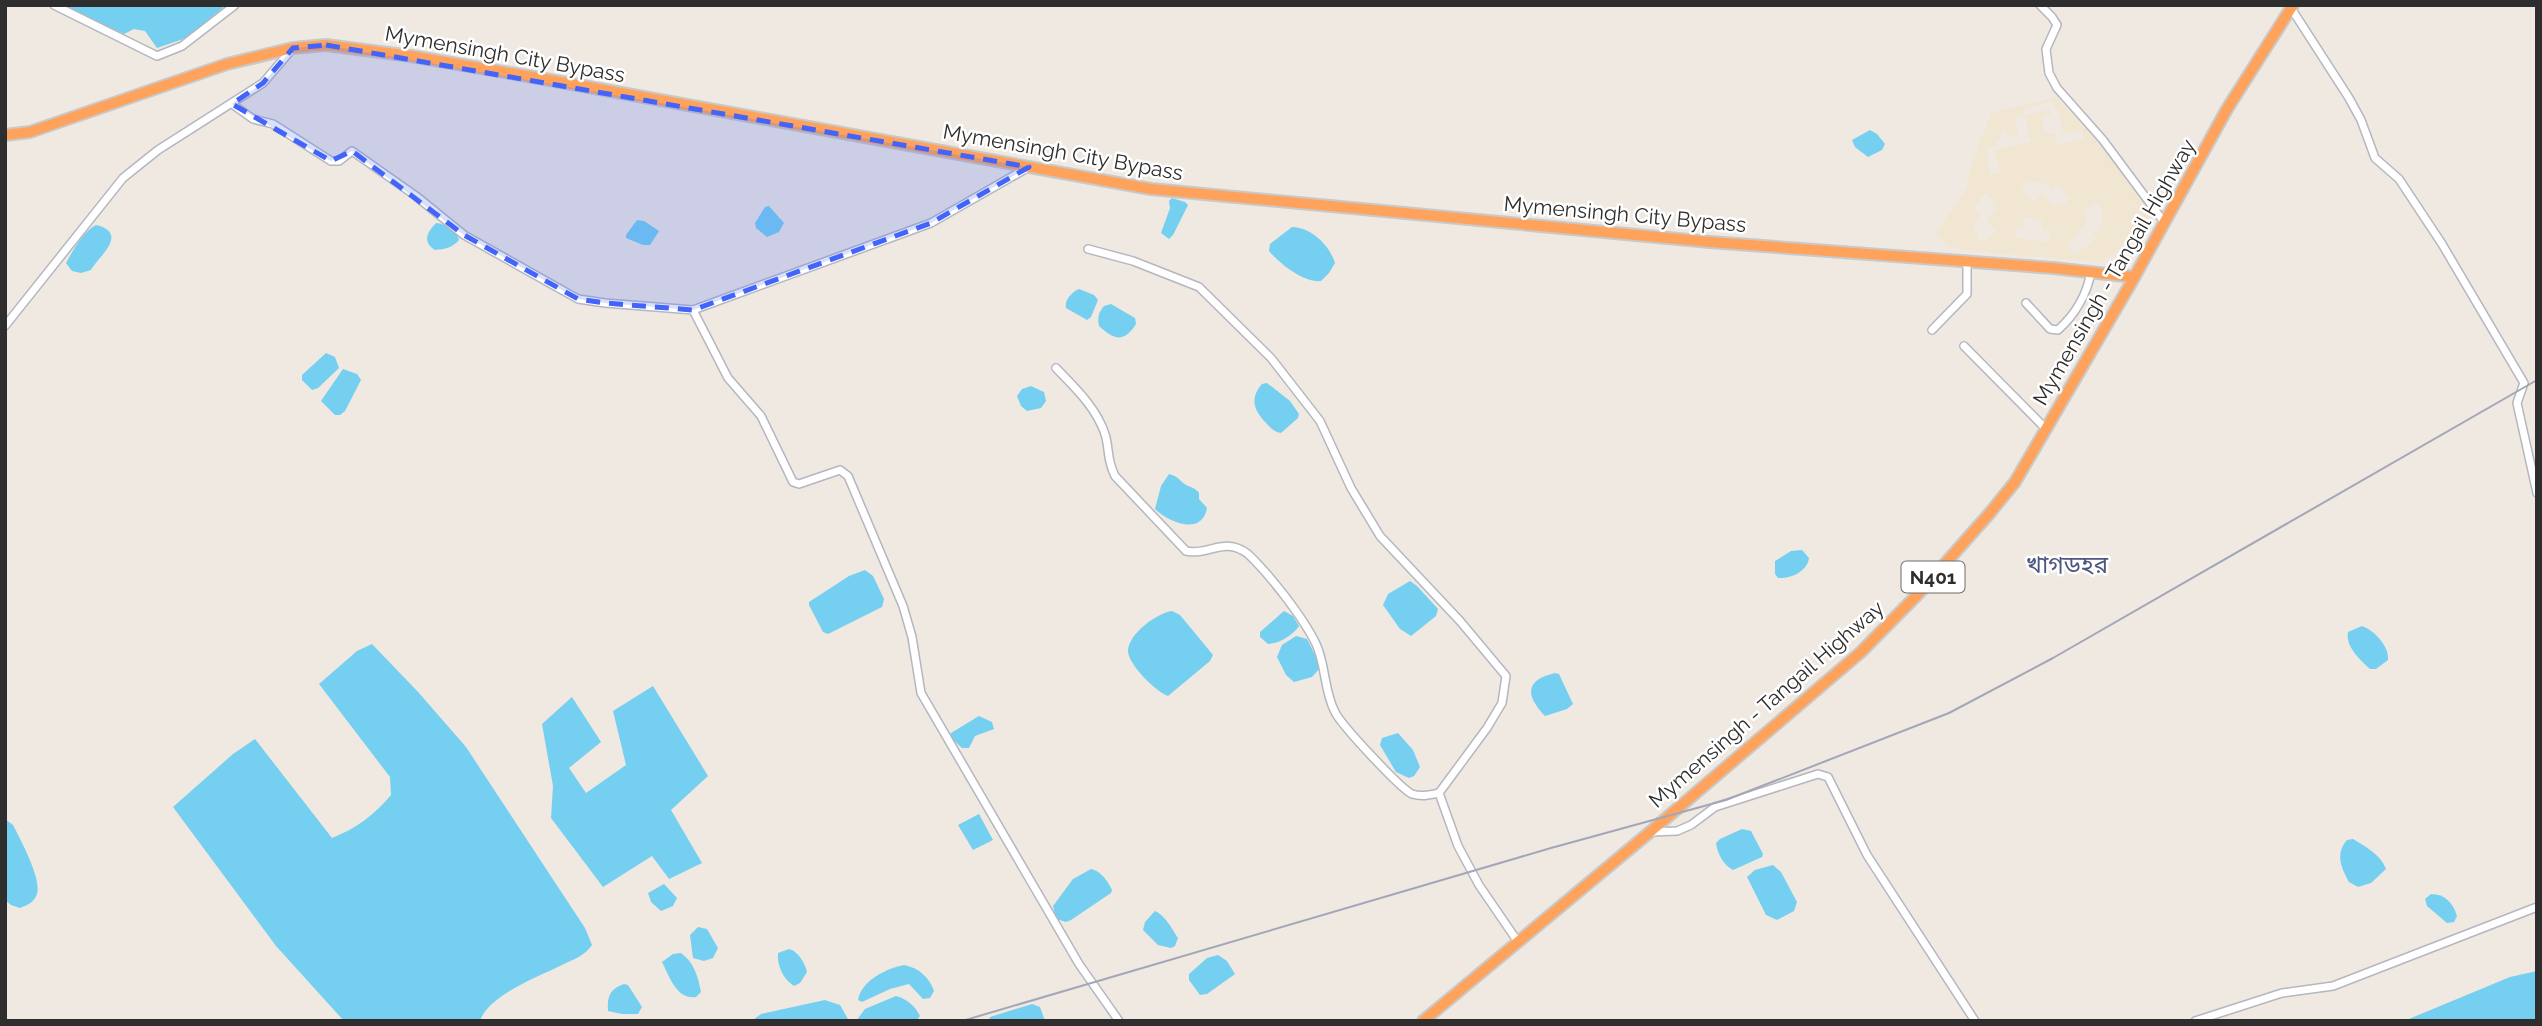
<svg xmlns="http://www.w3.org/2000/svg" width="2542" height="1026" viewBox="0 0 2542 1026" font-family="Raleway,'Noto Sans Bengali',sans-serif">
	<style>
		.education { fill: #f0e6d1; fill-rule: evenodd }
		.water { fill: #75cff0 }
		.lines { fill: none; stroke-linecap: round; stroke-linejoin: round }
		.minor-casing { stroke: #b4b7c1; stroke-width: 10 }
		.highway-casing { stroke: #c9c9c9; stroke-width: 14 }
		.minor { stroke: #fff; stroke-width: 7 }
		.highway { stroke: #ffa35c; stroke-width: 10 }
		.rail { stroke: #a3a6b8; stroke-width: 2 }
		.marked { fill: #4264fb; fill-opacity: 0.2; stroke: #4264fb; stroke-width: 5; stroke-dasharray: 14 9; stroke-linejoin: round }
		.labels { text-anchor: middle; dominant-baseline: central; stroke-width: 5; stroke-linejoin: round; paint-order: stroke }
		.shield { fill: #fff; stroke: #6d6d6d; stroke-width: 2 }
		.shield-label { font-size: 19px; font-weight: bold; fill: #2e2e2e }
		.street-label { font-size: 21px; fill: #2e2e2e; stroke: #fff }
		.quarter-label { font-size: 24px; fill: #4d5680; stroke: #fff }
	</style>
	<rect width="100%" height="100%" fill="#efe9e1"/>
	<path class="education" d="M 2056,97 L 2106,150 L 2153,216 L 2153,225 L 2132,244 L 2099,261 L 2010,255 L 1949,247 L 1936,233 L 1967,187 L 1969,173 L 1991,113 ZM 2053,101 L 2055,109 L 2058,109 L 2063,132 L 2059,135 L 2082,130 L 2084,139 L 2058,145 L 2055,133 L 2045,134 L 2041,117 L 2051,114 L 2050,110 L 2025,115 L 2031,142 L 1995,150 L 2000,173 L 1990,174 L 1986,148 L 1996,146 L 1995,141 L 2000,139 L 1999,132 L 2006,130 L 2008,137 L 2018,135 L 2014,117 L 2024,114 L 2023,108 ZM 2029,180 L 2033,183 L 2037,180 L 2043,185 L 2046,182 L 2052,189 L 2058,184 L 2070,198 L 2061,207 L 2057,203 L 2054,206 L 2043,194 L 2034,202 L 2021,189 ZM 1985,194 L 1995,200 L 1993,203 L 1998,208 L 1987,221 L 1996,230 L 1984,243 L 1975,236 L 1978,233 L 1972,228 L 1980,214 L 1973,208 ZM 2097,202 L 2104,212 L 2100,215 L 2104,221 L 2099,225 L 2101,228 L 2093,233 L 2097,239 L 2074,255 L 2067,245 L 2077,235 L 2076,232 L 2086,225 L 2088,221 L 2082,212 ZM 2024,216 L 2042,221 L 2042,230 L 2050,232 L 2048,242 L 2015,238 L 2016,227 L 2026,229 L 2023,225 Z"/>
	<g class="water">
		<polygon points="60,5 226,5 189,37 157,48 145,31 134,29 124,34"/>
		<polygon points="1870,130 1877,134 1885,144 1882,150 1868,157 1855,147 1852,140"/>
		<polygon points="1172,198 1185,202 1188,205 1173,235 1169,239 1161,233 1170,208 1169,201"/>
		<polygon points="769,206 784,223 779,232 767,237 756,228 755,223 765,207"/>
		<polygon points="637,220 644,221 659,231 650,245 643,245 626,238 626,235"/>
		<path d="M 436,223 C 446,224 457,230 459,240 C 452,248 445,249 435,250 C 422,242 427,232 436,223 Z"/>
		<path d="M 96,225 C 130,233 98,257 91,270 L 81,273 L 72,271 L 66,263 C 73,250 84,231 96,225 Z"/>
		<path d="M 1292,227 C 1311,227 1330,246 1335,263 L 1329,273 L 1321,281 C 1304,283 1280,264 1269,251 L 1270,244 Z"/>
		<path d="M 1079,289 L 1094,295 L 1098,300 L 1091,317 L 1087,320 L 1066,308 C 1064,300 1072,292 1079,289 Z"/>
		<path d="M 1111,304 L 1135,318 L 1136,324 C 1124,343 1114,340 1099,326 C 1097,317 1099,312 1104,306 Z"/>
		<polygon points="326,353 335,357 339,368 318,388 312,390 302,380 302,375"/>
		<polygon points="343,369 357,374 361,380 345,411 340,415 335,415 321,401"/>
		<path d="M 1267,383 L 1290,401 L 1299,414 L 1298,418 L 1281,433 C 1274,432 1272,429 1267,424 C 1254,411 1249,399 1262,384 Z"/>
		<polygon points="1031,386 1044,392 1046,401 1041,408 1027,411 1021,406 1017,396 1022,389"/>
		<path d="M 1169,474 C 1180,477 1178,480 1186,485 C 1192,488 1194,487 1199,493 L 1199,499 L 1207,508 C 1202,536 1170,523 1155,509 L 1161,486 Z"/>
		<path d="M 1802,550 L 1809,558 C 1807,572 1790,579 1778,578 L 1775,574 L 1775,561 L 1791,551 Z"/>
		<polygon points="865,570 873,576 884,599 882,607 828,634 823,632 809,605 809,602 849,576"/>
		<polygon points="1410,581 1417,586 1438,609 1436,616 1411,636 1400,629 1383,605 1388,594"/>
		<path d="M 1172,611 L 1180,615 L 1213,655 L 1210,661 L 1168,696 C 1156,692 1128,664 1128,651 C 1128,634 1157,613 1172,611 Z"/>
		<path d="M 1284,611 L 1293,616 L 1299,626 C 1292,636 1280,643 1268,644 L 1260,637 L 1260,632 Z"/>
		<path d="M 2362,626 C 2375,631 2389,646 2388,660 L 2376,669 L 2370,669 C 2360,660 2345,646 2348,632 Z"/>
		<polygon points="1296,636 1307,639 1321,667 1312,677 1294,682 1286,675 1277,657 1282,645"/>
		<path d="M 372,644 L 419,693 L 466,747 L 585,928 L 592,945 C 584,957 573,959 560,966 C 537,977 488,996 480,1021 L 344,1021 L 276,946 L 173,807 L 233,754 L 255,739 L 332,838 C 357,828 374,815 391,795 L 390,777 L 319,684 L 357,651 Z"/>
		<path d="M 1555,673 L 1559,674 L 1573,704 L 1567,709 L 1545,716 C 1525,695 1525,680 1555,673 Z"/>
		<polygon points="653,686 708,776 671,810 702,863 669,879 652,856 603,887 551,818 553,786 542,724 572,697 601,742 569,768 586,793 626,765 613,711"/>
		<polygon points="979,716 992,722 994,729 975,736 969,748 962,748 950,737 951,733"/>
		<polygon points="1398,733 1413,750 1420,767 1414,776 1409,778 1396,772 1380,745 1382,738"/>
		<polygon points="979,814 993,840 973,850 958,825"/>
		<path d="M 5,819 L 13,825 C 20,839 42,879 37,894 C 34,902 28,905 20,908 L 11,905 L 5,900 Z"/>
		<path d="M 1742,829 L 1751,831 L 1763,854 L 1762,857 L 1733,870 C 1724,866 1717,853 1716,843 L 1720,839 Z"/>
		<path d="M 2353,839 C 2366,847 2381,855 2386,869 L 2371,883 L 2358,887 L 2349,882 C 2341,867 2335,854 2347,840 Z"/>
		<polygon points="1773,865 1781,872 1797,902 1794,911 1777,920 1766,915 1747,877 1755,870"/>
		<path d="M 1091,869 C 1101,871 1107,880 1112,890 L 1111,893 L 1071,920 L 1066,922 L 1056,919 L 1053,906 L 1073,879 Z"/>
		<polygon points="664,884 677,898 673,906 661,911 651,902 648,893"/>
		<path d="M 2431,894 C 2445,894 2453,903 2457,916 L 2454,922 L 2447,923 L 2427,906 L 2425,899 Z"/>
		<path d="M 1155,911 C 1165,915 1172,929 1178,938 L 1175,946 L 1171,948 L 1158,945 L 1143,930 L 1145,922 Z"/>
		<polygon points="698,927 707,929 718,948 713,958 704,961 693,958 690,935"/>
		<path d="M 789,949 C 798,951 805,963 807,972 L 800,983 L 794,986 C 783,979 777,966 778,953 Z"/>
		<path d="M 681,953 C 694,962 698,977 701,992 L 696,997 C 676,1000 669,975 662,962 L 673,954 Z"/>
		<polygon points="1218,955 1227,961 1235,974 1207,994 1200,995 1189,980 1189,974 1207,958"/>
		<path d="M 904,965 C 919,968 929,977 934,991 L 930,998 L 923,999 L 909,984 L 890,989 L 862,1002 L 858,1000 C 861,981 887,968 904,965 Z"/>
		<polygon points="2537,971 2537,1021 2404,1021 2510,977"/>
		<path d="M 624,984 L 628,985 L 642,1007 L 638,1014 L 622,1014 L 608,1011 C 607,996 610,989 624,984 Z"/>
		<path d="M 896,996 C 907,999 915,1006 920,1016 L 917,1020 L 856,1021 L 865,1009 Z"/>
		<polygon points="825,1000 840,1005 849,1021 753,1020 761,1014"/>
		<polygon points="1032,1004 1040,1007 1045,1021 988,1021 990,1017"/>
	</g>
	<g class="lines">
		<defs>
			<g id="minor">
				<polyline points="54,5 157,56 182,46 235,5"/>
				<polyline points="2040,5 2052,17 2057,25 2046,49 2049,73 2057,88 2103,140 2164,222"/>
				<polyline points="2291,8 2349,98 2361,120 2375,158 2399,179 2442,244 2524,383 2517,403 2537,493"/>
				<polyline points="232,104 253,119 273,124 331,161 339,161 352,151 416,196 464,235 578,299 605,303 693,310 931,223 1029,167"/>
				<polyline points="1088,249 1133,261 1199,287 1271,358 1320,421 1351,488 1380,536 1460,621 1506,676 1502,703 1487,728 1439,793 1458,846 1479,885 1518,942"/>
				<path d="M 2026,303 L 2050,329 L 2058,330 C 2075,315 2087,294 2091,272"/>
				<polyline points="693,310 728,378 761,416 793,482 799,484 840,470 848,476 903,606 912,637 921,693 1079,964 1119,1021"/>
				<polyline points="5,326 123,178 158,150 263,83 293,48"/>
				<polyline points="1932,330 1967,294 1967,262"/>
				<polyline points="1964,346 2046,429"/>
				<path d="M 1056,368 C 1075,388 1096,407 1105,434 C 1110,450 1106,458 1115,476 L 1186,551 C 1210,556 1223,536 1248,554 C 1270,575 1303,617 1316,644 C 1326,665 1324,692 1335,712 C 1341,725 1401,789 1412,794 C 1422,797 1429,795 1439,793"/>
				<polyline points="1651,832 1677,831 1691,825 1715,807 1818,774 1828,777 1867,855 1975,1021"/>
				<polyline points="2195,1021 2282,993 2333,986 2537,907"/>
			</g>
			<g id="highway">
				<polyline points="5,135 30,132 227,64 293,48 326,45 411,56 539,78 1151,189 1710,242 2053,268 2134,277"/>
				<polyline points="1423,1021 1650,832 1861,652 1919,593 1989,514 2015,482 2131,283 2227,109 2293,5"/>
			</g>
		</defs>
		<use href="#minor" class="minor-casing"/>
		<use href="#highway" class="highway-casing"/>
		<use href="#minor" class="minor"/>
		<use href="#highway" class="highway"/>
		<polyline class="rail" points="962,1021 1551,848 1726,800 1949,713 2053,658 2537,380"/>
	</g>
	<path class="marked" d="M 326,45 L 1029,167 L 931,223 L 693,310 L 605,303 L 578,299 L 464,235 L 352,151 L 331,161 L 232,104 L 263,83 L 293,48 Z"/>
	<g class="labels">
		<rect class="shield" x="1901.5" y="561.5" width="63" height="31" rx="5"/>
		<g class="shield-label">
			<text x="1933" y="577">N401</text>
		</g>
		<g class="street-label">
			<text transform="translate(505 54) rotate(10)">Mymensingh City Bypass</text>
			<text transform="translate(1063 152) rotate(10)">Mymensingh City Bypass</text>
			<text transform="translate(1625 214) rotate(5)">Mymensingh City Bypass</text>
			<text transform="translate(2114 272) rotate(-60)">Mymensingh - Tangail Highway</text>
			<text transform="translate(1766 704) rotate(-41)">Mymensingh - Tangail Highway</text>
		</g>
		<g class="quarter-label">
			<text x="2067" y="564">খাগডহর</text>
		</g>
	</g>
	<rect width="2542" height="1026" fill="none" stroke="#2e2e2e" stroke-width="14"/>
</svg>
